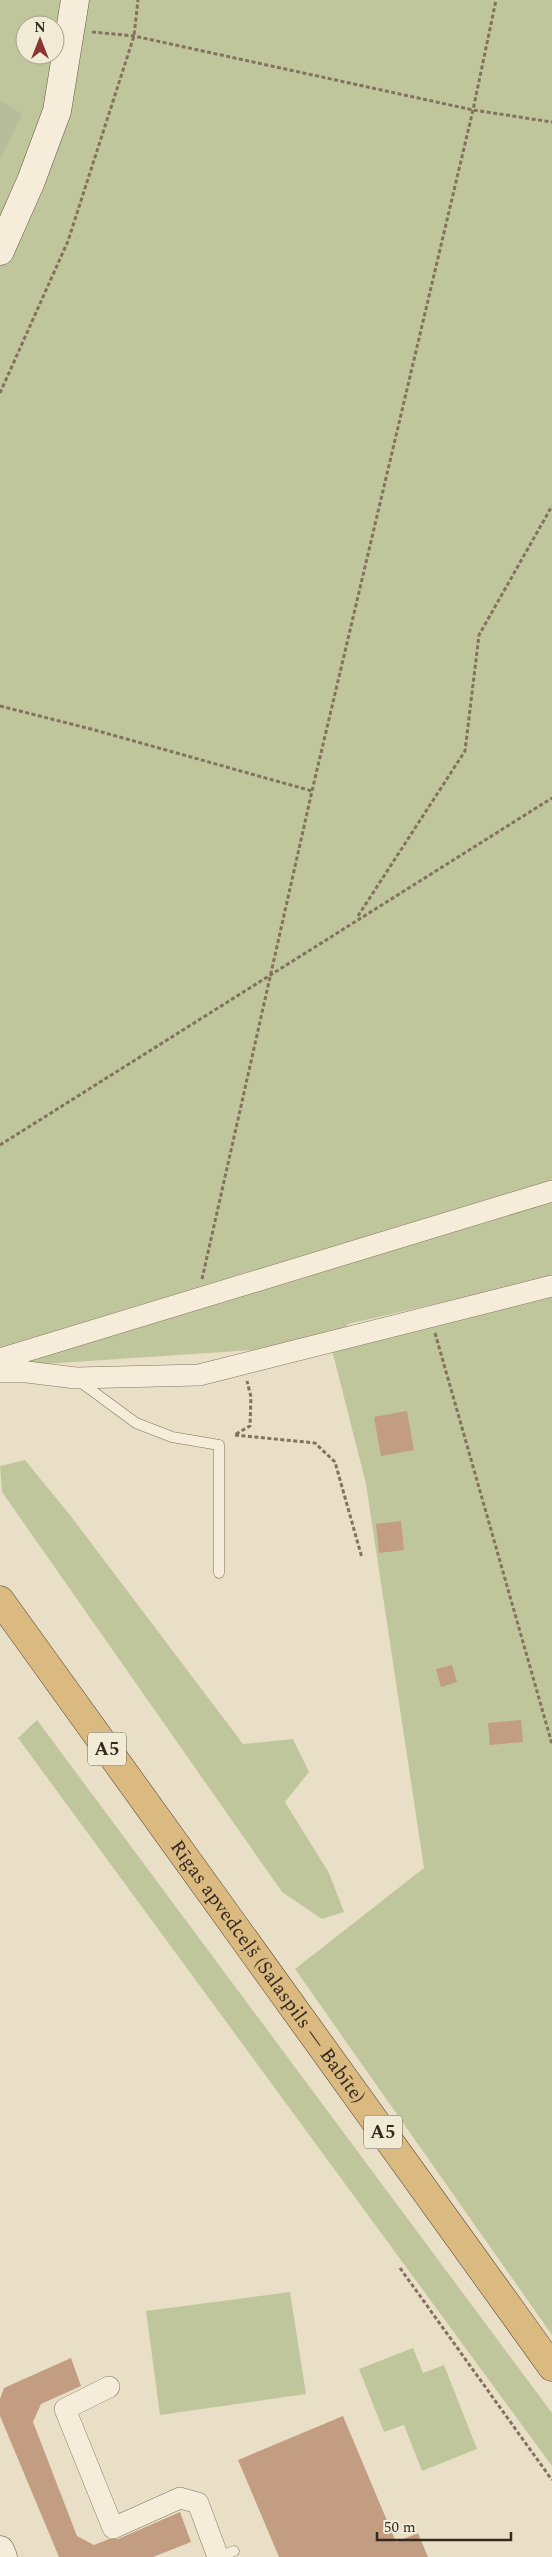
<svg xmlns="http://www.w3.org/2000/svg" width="552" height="2557" viewBox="0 0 552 2557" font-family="Spectral,serif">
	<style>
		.green { fill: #c0c69c; fill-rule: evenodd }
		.cemetery { fill: #b7bc9a }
		.building { fill: #c39d81 }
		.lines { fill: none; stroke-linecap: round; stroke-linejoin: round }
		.service-casing { stroke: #82725e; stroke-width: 11 }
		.minor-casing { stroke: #82725e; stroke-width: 22 }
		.secondary-casing { stroke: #645341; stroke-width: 29 }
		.trunk-casing { stroke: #514132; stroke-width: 29 }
		.path { stroke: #82725e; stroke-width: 3; stroke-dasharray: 4 2.5; stroke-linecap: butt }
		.service { stroke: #f5edd9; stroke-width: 10 }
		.minor { stroke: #f5edd9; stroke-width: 21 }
		.secondary { stroke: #f5edd9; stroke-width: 28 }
		.trunk { stroke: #dbba82; stroke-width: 28 }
		.labels { text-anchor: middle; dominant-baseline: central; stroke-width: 4; stroke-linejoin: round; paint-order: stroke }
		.shield { fill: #f1ead5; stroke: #6d6456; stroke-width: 1 }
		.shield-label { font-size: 19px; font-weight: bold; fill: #342a20 }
		.street-label { font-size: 20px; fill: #342a20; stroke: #f1ead5 }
	</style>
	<rect width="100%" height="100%" fill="#e9dfc7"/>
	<path class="green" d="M0,0H552V1277L348,1324L328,1345L0,1367ZM25,25H55V55H25Z
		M552,1287V2335L295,1969L424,1868L366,1484L332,1350Z
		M25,1460L70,1515L243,1744L293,1739L309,1772L285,1802L329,1873L344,1912L322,1919L282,1892L2,1492L0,1466Z
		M37,1720L552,2413V2466L18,1738Z
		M290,2292L306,2394L160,2415L146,2311Z
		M413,2348L423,2373L444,2365L477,2449L422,2471L404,2425L384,2432L359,2369Z"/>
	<path class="cemetery" d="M0,100L22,114L0,160Z"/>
	<path class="building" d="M407,1411L414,1450L381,1456L374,1417Z
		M401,1521L404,1550L379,1553L376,1524Z
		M452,1665L457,1682L441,1687L436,1669Z
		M521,1720L523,1742L490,1745L488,1723Z
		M71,2358L81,2386L41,2404L33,2422L77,2536L94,2545L109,2539H118L180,2512L191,2542L153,2557H59L0,2416V2399L4,2388Z
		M343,2416L396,2542L418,2533L428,2557H279L238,2460Z"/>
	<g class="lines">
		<defs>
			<path id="service" d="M79,1381L136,1423L172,1437L219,1445V1573
				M219,2557L234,2551"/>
			<path id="minor" d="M0,1359L552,1191
				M0,1372H27L76,1378L199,1375L552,1286
				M109,2387L65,2409L113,2528L180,2498L198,2503L218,2557"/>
			<path id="secondary" d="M0,251L31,181L57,111L75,0
				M0,2550L3,2557"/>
			<g id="trunk">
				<path id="s1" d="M0,1600L552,2367"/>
			</g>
		</defs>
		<use href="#service" class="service-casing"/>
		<use href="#minor" class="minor-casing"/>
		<use href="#secondary" class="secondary-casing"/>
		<use href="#trunk" class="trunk-casing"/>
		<path class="path" d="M92,32L134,36L473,110L552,122
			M0,393L68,241L134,36L138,0
			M0,706L91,729L312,791
			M358,916L465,751L479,635L552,506
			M0,1145L552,798
			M202,1279L312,791L473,110L496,0
			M435,1333L552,1744
			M236,1434L250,1426L251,1397L247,1381
			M235,1435L315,1443L335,1462L362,1558
			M400,2268L552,2480"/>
		<use href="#service" class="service"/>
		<use href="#minor" class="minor"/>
		<use href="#secondary" class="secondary"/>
		<use href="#trunk" class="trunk"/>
	</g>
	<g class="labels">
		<g class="shield">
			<rect x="88" y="1732.5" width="38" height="33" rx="4"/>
			<rect x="364" y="2115.5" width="38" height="33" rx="4"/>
		</g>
		<g class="shield-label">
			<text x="107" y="1749">A5</text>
			<text x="383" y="2132">A5</text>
		</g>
		<g class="street-label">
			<text stroke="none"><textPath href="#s1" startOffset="458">Rīgas apvedceļš (Salaspils — Babīte)</textPath></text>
		</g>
	</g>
	<g transform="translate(40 40)"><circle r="24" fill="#f1ead5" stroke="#a59d8d"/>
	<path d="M0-4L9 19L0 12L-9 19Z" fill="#8b3635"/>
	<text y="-8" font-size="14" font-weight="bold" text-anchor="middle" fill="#342a20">N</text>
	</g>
	<path d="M377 2532v8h134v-8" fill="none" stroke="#342a20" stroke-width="2.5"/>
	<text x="384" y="2532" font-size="15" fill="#342a20" stroke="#f1ead5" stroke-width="4" paint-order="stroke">50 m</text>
</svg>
